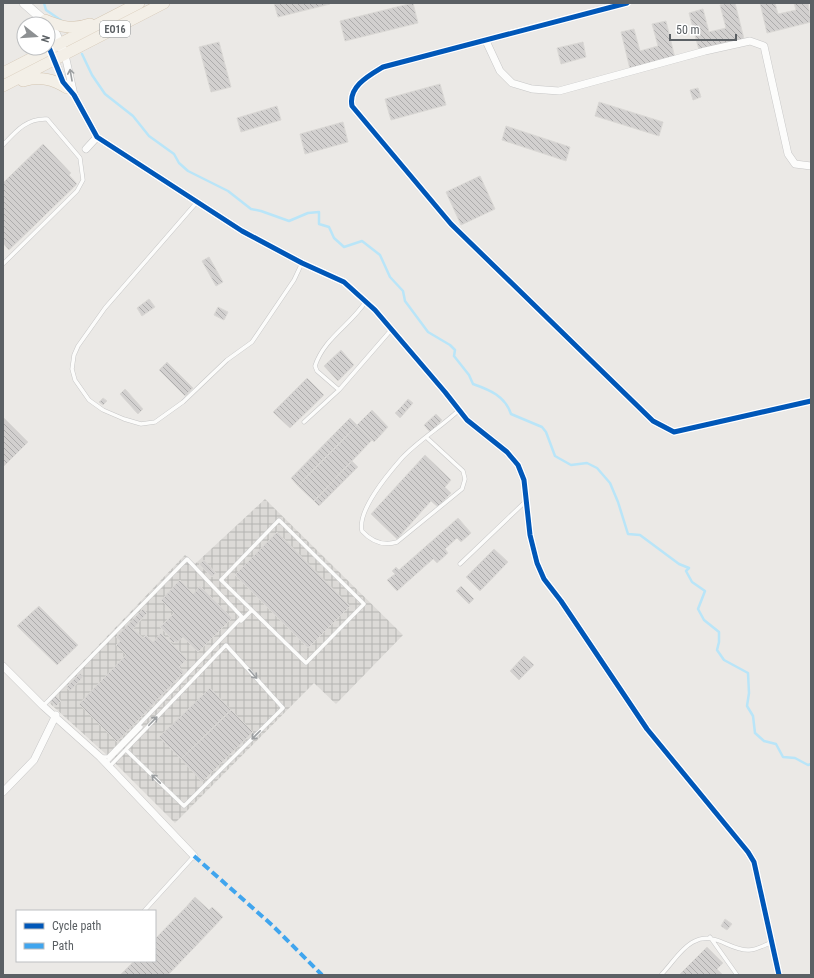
<svg xmlns="http://www.w3.org/2000/svg" width="814" height="978" viewBox="0 0 814 978" font-family="'Roboto Condensed',sans-serif">
	<style>
		.industrial { fill: url(#industrial-grid) }
		.lines { fill: none; stroke-linecap: round; stroke-linejoin: round }
		.stream { stroke: #b9e5f8; stroke-width: 2.5 }
		.building { fill: url(#building-back-hatch); stroke: #dad8d5 }
		.service-casing { stroke: #c7c7c7; stroke-width: 4.5 }
		.minor-casing { stroke: #c7c7c7; stroke-width: 8 }
		.tertiary-casing { stroke: #c7c7c7; stroke-width: 10 }
		.primary-casing { stroke: #d4c6b3; stroke-width: 12 }
		.service { stroke: #fcfcfb; stroke-width: 3.5 }
		.minor { stroke: #fcfcfb; stroke-width: 7 }
		.tertiary { stroke: #fcfcfb; stroke-width: 9 }
		.primary { stroke: #f3efe7; stroke-width: 11 }
		.quiet { stroke: #40a5ee; stroke-width: 4; stroke-dasharray: 8 4; stroke-linecap: butt }
		.cycleway-casing { stroke: #fff; stroke-width: 8 }
		.cycleway { stroke: #0057b8; stroke-width: 5 }
		.oneway { stroke: #9b9ea0 }
		.labels { text-anchor: middle; dominant-baseline: central; stroke-width: 3; stroke-linejoin: round; paint-order: stroke }
		.shield { fill: #fff; stroke: #8c9092; stroke-width: 1 }
		.shield-label { font-size: 10px; font-weight: bold; fill: #5b6064 }
	</style>
	<defs>
		<pattern id="industrial-grid" width="8" height="8" patternUnits="userSpaceOnUse"><rect width="8" height="8" fill="#dcdad7"/><path d="M0 4h8M4 0v8" fill="none" stroke="#b5b4b2"/></pattern>
		<pattern id="building-back-hatch" width="6" height="6" patternUnits="userSpaceOnUse"><rect width="6" height="6" fill="#d2d0cf"/><path d="M-1 5l2 2M0 0l6 6M5-1l2 2" fill="none" stroke="#adacac"/></pattern>
	</defs>
	<rect width="100%" height="100%" fill="#ebe9e6"/>
	<path class="industrial" d="M265,499L403,635L336,704L314,683L175,823L108,756L46,700L185,555L195,564Z"/>
	<g class="lines">
		<path class="stream" d="M44,3L46,10L62,21
			M82,54L92,75L105,94L133,116L149,136L174,154L179,163L188,171L228,191L251,209L261,211L289,221L308,213L319,212V224L329,227L334,238L344,247L362,241L380,255L390,277L403,291L405,301L428,332L450,345L455,350L454,356L469,375L473,384C490,390 505,396 511,414L542,427L546,432L555,456L571,465L587,463L597,468L610,483L618,502L628,534L640,535L679,564L689,568L686,571L692,582L705,591L698,609L704,620L719,632V642L717,650L724,660L748,673L749,693L747,706L753,716L755,733L764,741L776,744L783,757L795,758L808,765L811,764"/>
	</g>
	<path class="building" d="M274,3H330V4L278,17Z
		M413,3L418,23L345,41L340,21Z
		M727,3H735L744,39L699,50L689,13L703,9L709,32L726,28L720,5Z
		M760,3H775L778,14L796,10L794,3H808L811,22L767,33Z
		M666,21L675,58L630,69L621,32L634,29L640,51L658,46L652,24Z
		M219,42L231,87L211,92L199,47Z
		M583,42L586,57L561,64L557,48Z
		M440,84L446,105L391,120L385,99Z
		M698,88L701,97L693,100L690,90Z
		M599,102L663,122L659,136L595,116Z
		M277,106L281,120L241,132L237,118Z
		M343,122L348,142L305,154L300,134Z
		M506,126L570,147L566,161L502,140Z
		M43,144L71,173L69,175L77,184L9,250L3,243V183Z
		M480,176L495,209L461,225L446,192Z
		M209,257L223,282L216,286L202,261Z
		M149,299L155,307L142,316L137,308Z
		M218,307L228,312L224,320L214,315Z
		M341,350L354,365L338,381L324,366Z
		M167,362L193,388L185,396L159,370Z
		M307,378L324,395L290,428L273,412Z
		M125,389L143,409L138,414L120,394Z
		M103,398L107,401L103,405L99,402Z
		M408,399L413,403L407,410L402,406Z
		M402,406L407,410L400,418L395,413Z
		M372,410L388,427L374,442L357,425Z
		M436,414L442,420L430,432L424,425Z
		M3,417L28,442L3,467Z
		M350,418L357,425L298,486L291,478Z
		M357,425L372,440L314,501L298,486Z
		M425,455L451,480L445,487L451,493L438,507L431,501L397,539L371,514Z
		M352,461L358,467L319,506L314,501Z
		M458,518L471,533L461,542L457,538L445,549L448,553L437,563L433,559L397,591L387,580L395,574L392,571L396,567L399,570Z
		M277,532L350,606L308,648L235,575Z
		M494,549L508,562L480,591L466,577Z
		M204,560L216,573L212,577L199,564Z
		M180,580L193,594L200,586L232,618L198,652L183,637L176,643L175,641L173,643L168,638L170,637L160,627L174,613L161,600Z
		M461,586L474,599L469,604L456,591Z
		M39,606L78,645L57,665L17,626Z
		M143,609L147,613L133,629L143,638L146,635L153,642L161,633L187,659L179,667L184,672L117,742L79,704L126,655L116,645L120,641L116,637Z
		M524,656L534,665L519,680L510,671Z
		M80,673L83,677L70,691L66,687Z
		M210,688L231,710L181,759L159,737Z
		M55,695L61,701L56,706L50,701Z
		M231,710L253,732L202,782L181,759Z
		M195,897L209,910L212,907L223,917L210,931L186,907Z
		M186,907L210,931L168,975H120L134,961H155V939Z
		M725,919L732,924L727,930L721,926Z
		M707,947L723,963L717,969L723,975H679Z"/>
	<g class="lines">
		<defs>
			<path id="service" d="M3,145C16,131 27,118 47,119L80,158L83,180L77,191L3,264
				M197,202L105,308L78,346L74,355L72,369L75,380L89,400L103,410L124,419L141,424L155,422L183,402L227,360L252,342L294,280L302,263
				M339,390L317,371L315,366C324,338 351,325 366,301
				M304,422L339,390L391,330
				M426,437L463,471L465,479L462,489L397,542C384,546 372,542 362,531C357,510 388,474 402,458C419,440 441,427 459,410
				M279,520L364,604L306,663L221,580Z
				M460,564L526,501
				M241,621L252,610
				M43,706L187,559L242,617L108,757H101
				M106,763L141,727
				M109,767L113,763L226,645L283,708L184,806L126,750
				M144,911L194,856
				M710,937L737,975
				M661,975C671,965 681,948 693,942C715,930 729,951 749,950C756,950 765,945 772,942"/>
			<path id="minor" d="M627,3L383,67C368,76 348,87 352,106L451,224L653,421L674,432L811,401
				M486,41L500,71L512,83L532,89L559,91L705,51L750,41L764,46L788,154L795,164L811,166
				M65,55L74,95
				M55,61L63,82L74,95L97,137L242,231L302,263L344,282L375,310L445,392L467,420L507,452L518,465L524,480L530,535L537,563L544,579L561,601L647,729L748,852L754,862L779,975
				M86,149L97,137
				M3,666L43,706L100,757L194,856
				M3,792L34,760L56,715"/>
			<path id="tertiary" d="M24,3L48,24
				M48,24L56,35L62,49"/>
			<path id="primary" d="M45,20C61,27 73,30 90,24
				M3,73L139,3
				M23,81C40,76 53,79 67,88
				M3,86L164,3"/>
		</defs>
		<use href="#service" class="service-casing"/>
		<use href="#minor" class="minor-casing"/>
		<use href="#tertiary" class="tertiary-casing"/>
		<use href="#primary" class="primary-casing"/>
		<use href="#service" class="service"/>
		<use href="#minor" class="minor"/>
		<use href="#tertiary" class="tertiary"/>
		<use href="#primary" class="primary"/>
		<path class="quiet" d="M194,856L272,925L322,975"/>
		<defs>
			<path id="cycleway" d="M627,3L383,67C368,76 348,87 352,106L451,224L653,421L674,432L811,401
				M48,45L63,82L74,95L97,137L242,231L302,263L344,282L375,310L445,392L467,420L507,452L518,465L524,480L530,535L537,563L544,579L561,601L647,729L748,852L754,862L779,975"/>
		</defs>
		<use href="#cycleway" class="cycleway-casing"/>
		<use href="#cycleway" class="cycleway"/>
	</g>
	<defs><path id="oneway-shaft" d="M-6 0H5M1.5-3L5.5 0L1.5 3" fill="none" stroke-width="1.6" stroke-linecap="round" stroke-linejoin="round"/></defs>
	<g class="oneway">
		<use href="#oneway-shaft" transform="translate(71 75) rotate(-100)"/>
		<use href="#oneway-shaft" transform="translate(253 674) rotate(48)"/>
		<use href="#oneway-shaft" transform="translate(153 721) rotate(-46)"/>
		<use href="#oneway-shaft" transform="translate(256 735) rotate(135)"/>
		<use href="#oneway-shaft" transform="translate(156 779) rotate(-136)"/>
	</g>
	<g class="labels">
		<rect class="shield" x="100" y="21" width="30" height="16" rx="3"/>
		<g class="shield-label">
			<text x="115" y="29">ΕΟ16</text>
		</g>
	</g>
	<rect width="814" height="978" fill="none" stroke="#5b6064" stroke-width="8"/>
	<rect x="16" y="910" width="140" height="52" fill="#ffffff" stroke="#bdbfc1"/>
	<rect x="24" y="923" width="20" height="6" fill="#0057b8" stroke="#bdbfc1"/>
	<text x="52" y="930" font-size="12" fill="#5b6064">Cycle path</text>
	<rect x="24" y="943" width="20" height="6" fill="#40a5ee" stroke="#bdbfc1"/>
	<text x="52" y="950" font-size="12" fill="#5b6064">Path</text>
	<g transform="translate(36 36) rotate(107)"><circle r="19" fill="#ffffff" stroke="#bdbfc1"/>
	<path d="M0-3L7 15L0 10L-7 15Z" fill="#8d9092"/>
	<text y="-6" font-size="11" font-weight="bold" text-anchor="middle" fill="#5b6064">N</text>
	</g>
	<path d="M670 34v6h66v-6" fill="none" stroke="#5b6064" stroke-width="2"/>
	<text x="676" y="34" font-size="12" fill="#5b6064" stroke="#ffffff" stroke-width="3" paint-order="stroke">50 m</text>
</svg>
